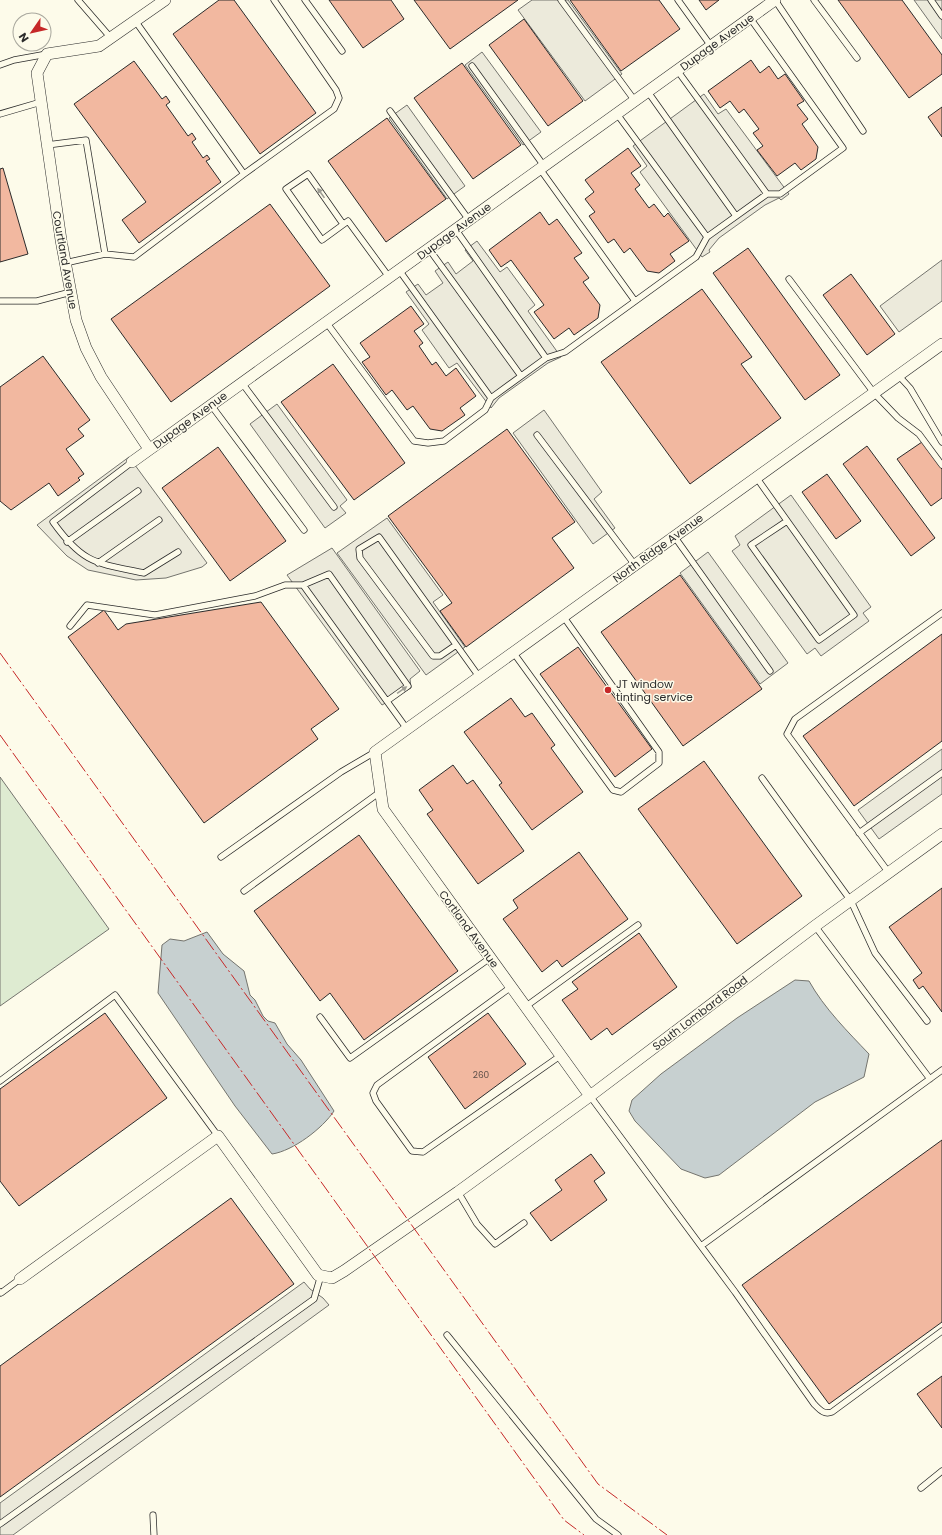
<svg xmlns="http://www.w3.org/2000/svg" width="942" height="1535" viewBox="0 0 942 1535" font-family="Poppins,sans-serif">
	<style>
		.green { fill: #deebd1; stroke: #74746e }
		.parking { fill: #eceadb; stroke: #74746e }
		.water { fill: #c7d0d0; stroke: #74746e }
		.building { fill: #f2b8a0; stroke: #2b2b2b }
		.lines { fill: none; stroke-linecap: round; stroke-linejoin: round }
		.lane-casing { stroke: #2b2b2b; stroke-width: 7 }
		.street-casing { stroke: #2b2b2b; stroke-width: 12 }
		.lane { stroke: #fdfbea; stroke-width: 5.5 }
		.street { stroke: #fdfbea; stroke-width: 11 }
		.power { stroke: #c62828; stroke-width: 1; stroke-dasharray: 14 3 2 3; stroke-linecap: butt }
		.oneway { fill: #9e9d94 }
		.poi-dot { fill: #c62828; stroke: #fdfbea; stroke-width: 1.5 }
		.labels { text-anchor: middle; dominant-baseline: central; stroke-width: 3; stroke-linejoin: round; paint-order: stroke }
		.number-label { font-size: 9px; fill: #5d4e48 }
		.street-label { font-size: 11px; fill: #2b2b2b; stroke: #fdfbea }
		.poi-label { font-size: 11px; fill: #2b2b2b; stroke: #fdfbea; text-anchor: start }
	</style>
	<rect width="100%" height="100%" fill="#fdfbea"/>
	<path class="green" d="M0,777L109,929L0,1006Z"/>
	<path class="parking" d="M532,0H568L622,74L585,101L518,10Z
		M914,0H942V39Z
		M482,52L541,132L523,145L465,65Z
		M704,94L718,114L726,109L789,194L781,200L779,198L765,205L719,238L709,250L710,252L702,257L640,172L647,166L633,146Z
		M407,105L465,186L447,199L389,118Z
		M477,241L500,272L507,267L535,305L528,311L561,357L548,363L499,398L491,408L457,363L449,368L422,330L429,324L406,292L418,284L426,295L443,283L435,271L448,262L456,274L473,261L465,250Z
		M942,260V301L899,332L880,306Z
		M277,404L347,500L340,506L346,513L325,528L250,424Z
		M544,410L602,492L594,499L615,528L593,544L513,433Z
		M129,457L207,563L202,567L166,578L136,580L88,570L67,556L37,525Z
		M791,495L871,607L863,613L869,621L821,656L815,648L807,654L732,551L740,545L735,536Z
		M387,518L443,595L433,602L465,647L426,675L337,553Z
		M332,548L420,671L410,679L411,688L382,705L287,575Z
		M708,552L788,663L760,684L680,573Z
		M942,749V794L879,839L858,810Z
		M304,1282L310,1289L323,1298L329,1305L13,1535H0V1503Z"/>
	<path class="water" d="M207,932L223,954L244,971L250,995L255,1000L263,1016L268,1021L275,1023L287,1044L301,1060L334,1111C323,1128 293,1151 272,1154L235,1106L158,993L162,945L170,939L184,941Z
		M795,980L809,981C824,1008 848,1032 869,1054L864,1077L815,1102L719,1175L705,1178L681,1169L635,1121L629,1111L632,1100L661,1074L737,1018Z"/>
	<path class="building" d="M219,0H234L316,113L260,154L173,34Z
		M329,0H391L404,19L363,48Z
		M414,0H518L450,49Z
		M570,0H659L680,29L621,71Z
		M699,0H719L706,10Z
		M838,0H902L942,55V74L909,98Z
		M524,19L583,101L548,126L489,45Z
		M751,60L760,73L769,66L778,79L785,74L804,101L797,105L808,119L802,124L818,147L816,159L801,170L795,163L777,176L757,150L763,146L753,133L759,129L744,109L739,113L730,101L720,108L708,91Z
		M134,61L162,99L166,96L170,102L166,105L188,136L192,133L196,139L192,142L203,158L207,155L210,159L206,161L221,182L139,243L122,220L146,202L74,104Z
		M462,63L521,145L473,179L414,98Z
		M942,107V137L928,117Z
		M387,118L446,199L386,242L328,161Z
		M628,148L641,166L631,173L640,185L635,189L649,208L654,204L664,217L668,213L689,241L670,254L675,261L659,273L647,271L630,248L624,253L614,239L608,243L589,216L595,212L585,199L594,192L585,180Z
		M3,168L28,254L0,262V169Z
		M270,204L330,286L171,402L111,319Z
		M540,212L549,225L557,219L582,253L574,258L589,278L583,282L600,305L598,318L574,335L569,328L554,339L534,312L544,305L511,260L501,267L489,250Z
		M748,248L840,375L805,400L713,273Z
		M851,274L895,334L867,355L823,295Z
		M702,289L752,357L741,364L781,418L690,484L601,362Z
		M411,306L424,324L414,331L423,343L419,346L432,365L436,362L446,376L456,368L476,396L460,408L465,415L442,431L430,429L413,406L407,410L392,390L386,395L362,362L370,357L360,343Z
		M43,356L90,420L78,429L84,436L66,449L84,474L78,478L80,480L58,496L49,483L11,510L0,501V387Z
		M333,364L405,463L354,500L281,402Z
		M507,429L575,522L552,538L574,568L466,647L440,611L452,603L388,516Z
		M922,442L942,469V498L931,506L897,459Z
		M867,446L935,538L911,556L843,464Z
		M218,447L286,541L230,581L162,488Z
		M827,474L861,521L836,539L802,492Z
		M680,575L762,689L683,746L601,632Z
		M261,602L339,709L311,729L318,739L204,823L68,637L104,610L118,630L126,624Z
		M942,634V741L854,806L803,736Z
		M578,647L652,749L615,777L540,674Z
		M511,698L525,717L532,713L555,745L551,748L583,792L532,830L499,785L502,783L464,732Z
		M704,761L802,896L737,944L638,809Z
		M453,765L467,784L473,780L524,851L478,884L427,814L433,810L419,790Z
		M359,835L458,971L364,1040L330,993L320,1001L254,911Z
		M579,852L628,919L562,967L557,960L542,972L503,919L518,908L513,900Z
		M942,888V1012L923,986L919,989L913,980L922,973L889,927Z
		M639,933L677,987L612,1035L607,1028L591,1040L562,1000L578,989L572,982Z
		M105,1013L167,1098L19,1206L0,1181V1089Z
		M488,1013L526,1064L465,1109L428,1057Z
		M942,1140V1322L829,1404L742,1285Z
		M591,1154L605,1173L594,1181L607,1200L551,1241L530,1213L562,1190L555,1180Z
		M231,1198L294,1284L0,1497V1366Z
		M942,1376V1428L917,1394Z"/>
	<g class="lines">
		<defs>
			<path id="lane" d="M78,0L111,38
				M305,0L342,51
				M561,0L635,101
				M678,0L711,46
				M775,0L863,131
				M814,0L857,58
				M931,0L942,16
				M136,22L244,174
				M0,65L14,60L47,54
				M472,66L544,166
				M677,70L767,194
				M648,92L736,216
				M390,111L469,220
				M0,114L41,102
				M617,114L707,237
				M47,145L86,140L105,254
				M540,169L635,301
				M343,224L308,174L286,189L322,240L348,221L389,277
				M456,230L546,358
				M429,249L521,376
				M65,263L105,254L134,257L244,174L334,109L339,98L336,90L274,0
				M399,270L491,398
				M789,279L874,393L898,418L919,434L942,465
				M0,301H37L71,292
				M326,322L414,441L428,443L444,441L485,410L491,398L546,358L565,352L696,257L707,237L767,194H780L843,148L750,18
				M898,375L910,388L942,442
				M242,383L334,507
				M211,405L304,530
				M537,435L635,565
				M132,462L53,522C83,564 96,563 144,573L178,552
				M756,477L854,615L819,640L751,545L787,521
				M674,536L770,671
				M67,542L138,491
				M98,563L159,520
				M303,585L407,729
				M70,626L87,605L155,615L255,596L285,585H303L329,574L408,686L387,701
				M456,645L440,656H433L360,558L359,549L379,537L480,678
				M513,652L613,790L621,792L659,763V752L563,616
				M762,778L851,901L875,953L927,1021
				M859,833L942,773
				M221,857L341,772L375,752
				M889,873L787,734L795,719L942,613
				M244,891L380,792
				M815,926L930,1079
				M511,987L377,1085L373,1093L376,1101L412,1151L423,1152L560,1056
				M525,1007L638,925
				M320,1017L350,1058L490,958
				M0,1081L115,995L218,1136
				M590,1096L735,1292L814,1404C820,1410 824,1415 832,1412L942,1331
				M458,1192L477,1224L495,1244L524,1223
				M701,1246L942,1070
				M0,1292L1,1293L20,1279
				M447,1335L596,1519L618,1535
				M921,1488L942,1471
				M153,1515L154,1535
				M0,1524L314,1299L321,1275"/>
			<path id="street" d="M149,449L101,377L86,348L76,320L61,240L37,73L47,54L99,46L165,0
				M132,462L775,0
				M590,1096L383,809L375,752L942,344
				M20,1279L218,1136L318,1275L332,1278L344,1271L458,1192L590,1096L815,926L942,834"/>
		</defs>
		<use href="#lane" class="lane-casing"/>
		<use href="#street" class="street-casing"/>
		<use href="#lane" class="lane"/>
		<use href="#street" class="street"/>
		<path class="power" d="M0,653L598,1484L667,1535
			M0,735L564,1520L584,1535"/>
	</g>
	<defs><path id="oneway-solid" d="M-6-.8H1V-3.2L6.5 0L1 3.2V.8H-6Z"/></defs>
	<g class="oneway">
		<use href="#oneway-solid" transform="translate(321 193) rotate(-125)"/>
		<use href="#oneway-solid" transform="translate(402 690) rotate(-35)"/>
	</g>
	<circle class="poi-dot" cx="608" cy="690" r="4"/>
	<g class="labels">
		<g class="number-label">
			<text x="481" y="1075">260</text>
		</g>
		<g class="street-label">
			<text transform="translate(717 42) rotate(-36)">Dupage Avenue</text>
			<text transform="translate(454 231) rotate(-36)">Dupage Avenue</text>
			<text transform="translate(65 260) rotate(80)">Courtland Avenue</text>
			<text transform="translate(190 420) rotate(-36)">Dupage Avenue</text>
			<text transform="translate(658 548) rotate(-36)">North Ridge Avenue</text>
			<text transform="translate(469 929) rotate(54)">Cortland Avenue</text>
			<text transform="translate(700 1013) rotate(-37)">South Lombard Road</text>
		</g>
		<g class="poi-label">
			<text x="616" y="684">JT window<tspan x="616" dy="13">tinting service</tspan></text>
		</g>
	</g>
	<g transform="translate(32 32) rotate(236)"><circle r="19" fill="#fdfbea" stroke="#a9a89e"/>
	<path d="M0-3L7 15L0 10L-7 15Z" fill="#c62828"/>
	<text y="-6" font-size="11" font-weight="bold" text-anchor="middle" fill="#2b2b2b">N</text>
	</g>
</svg>
